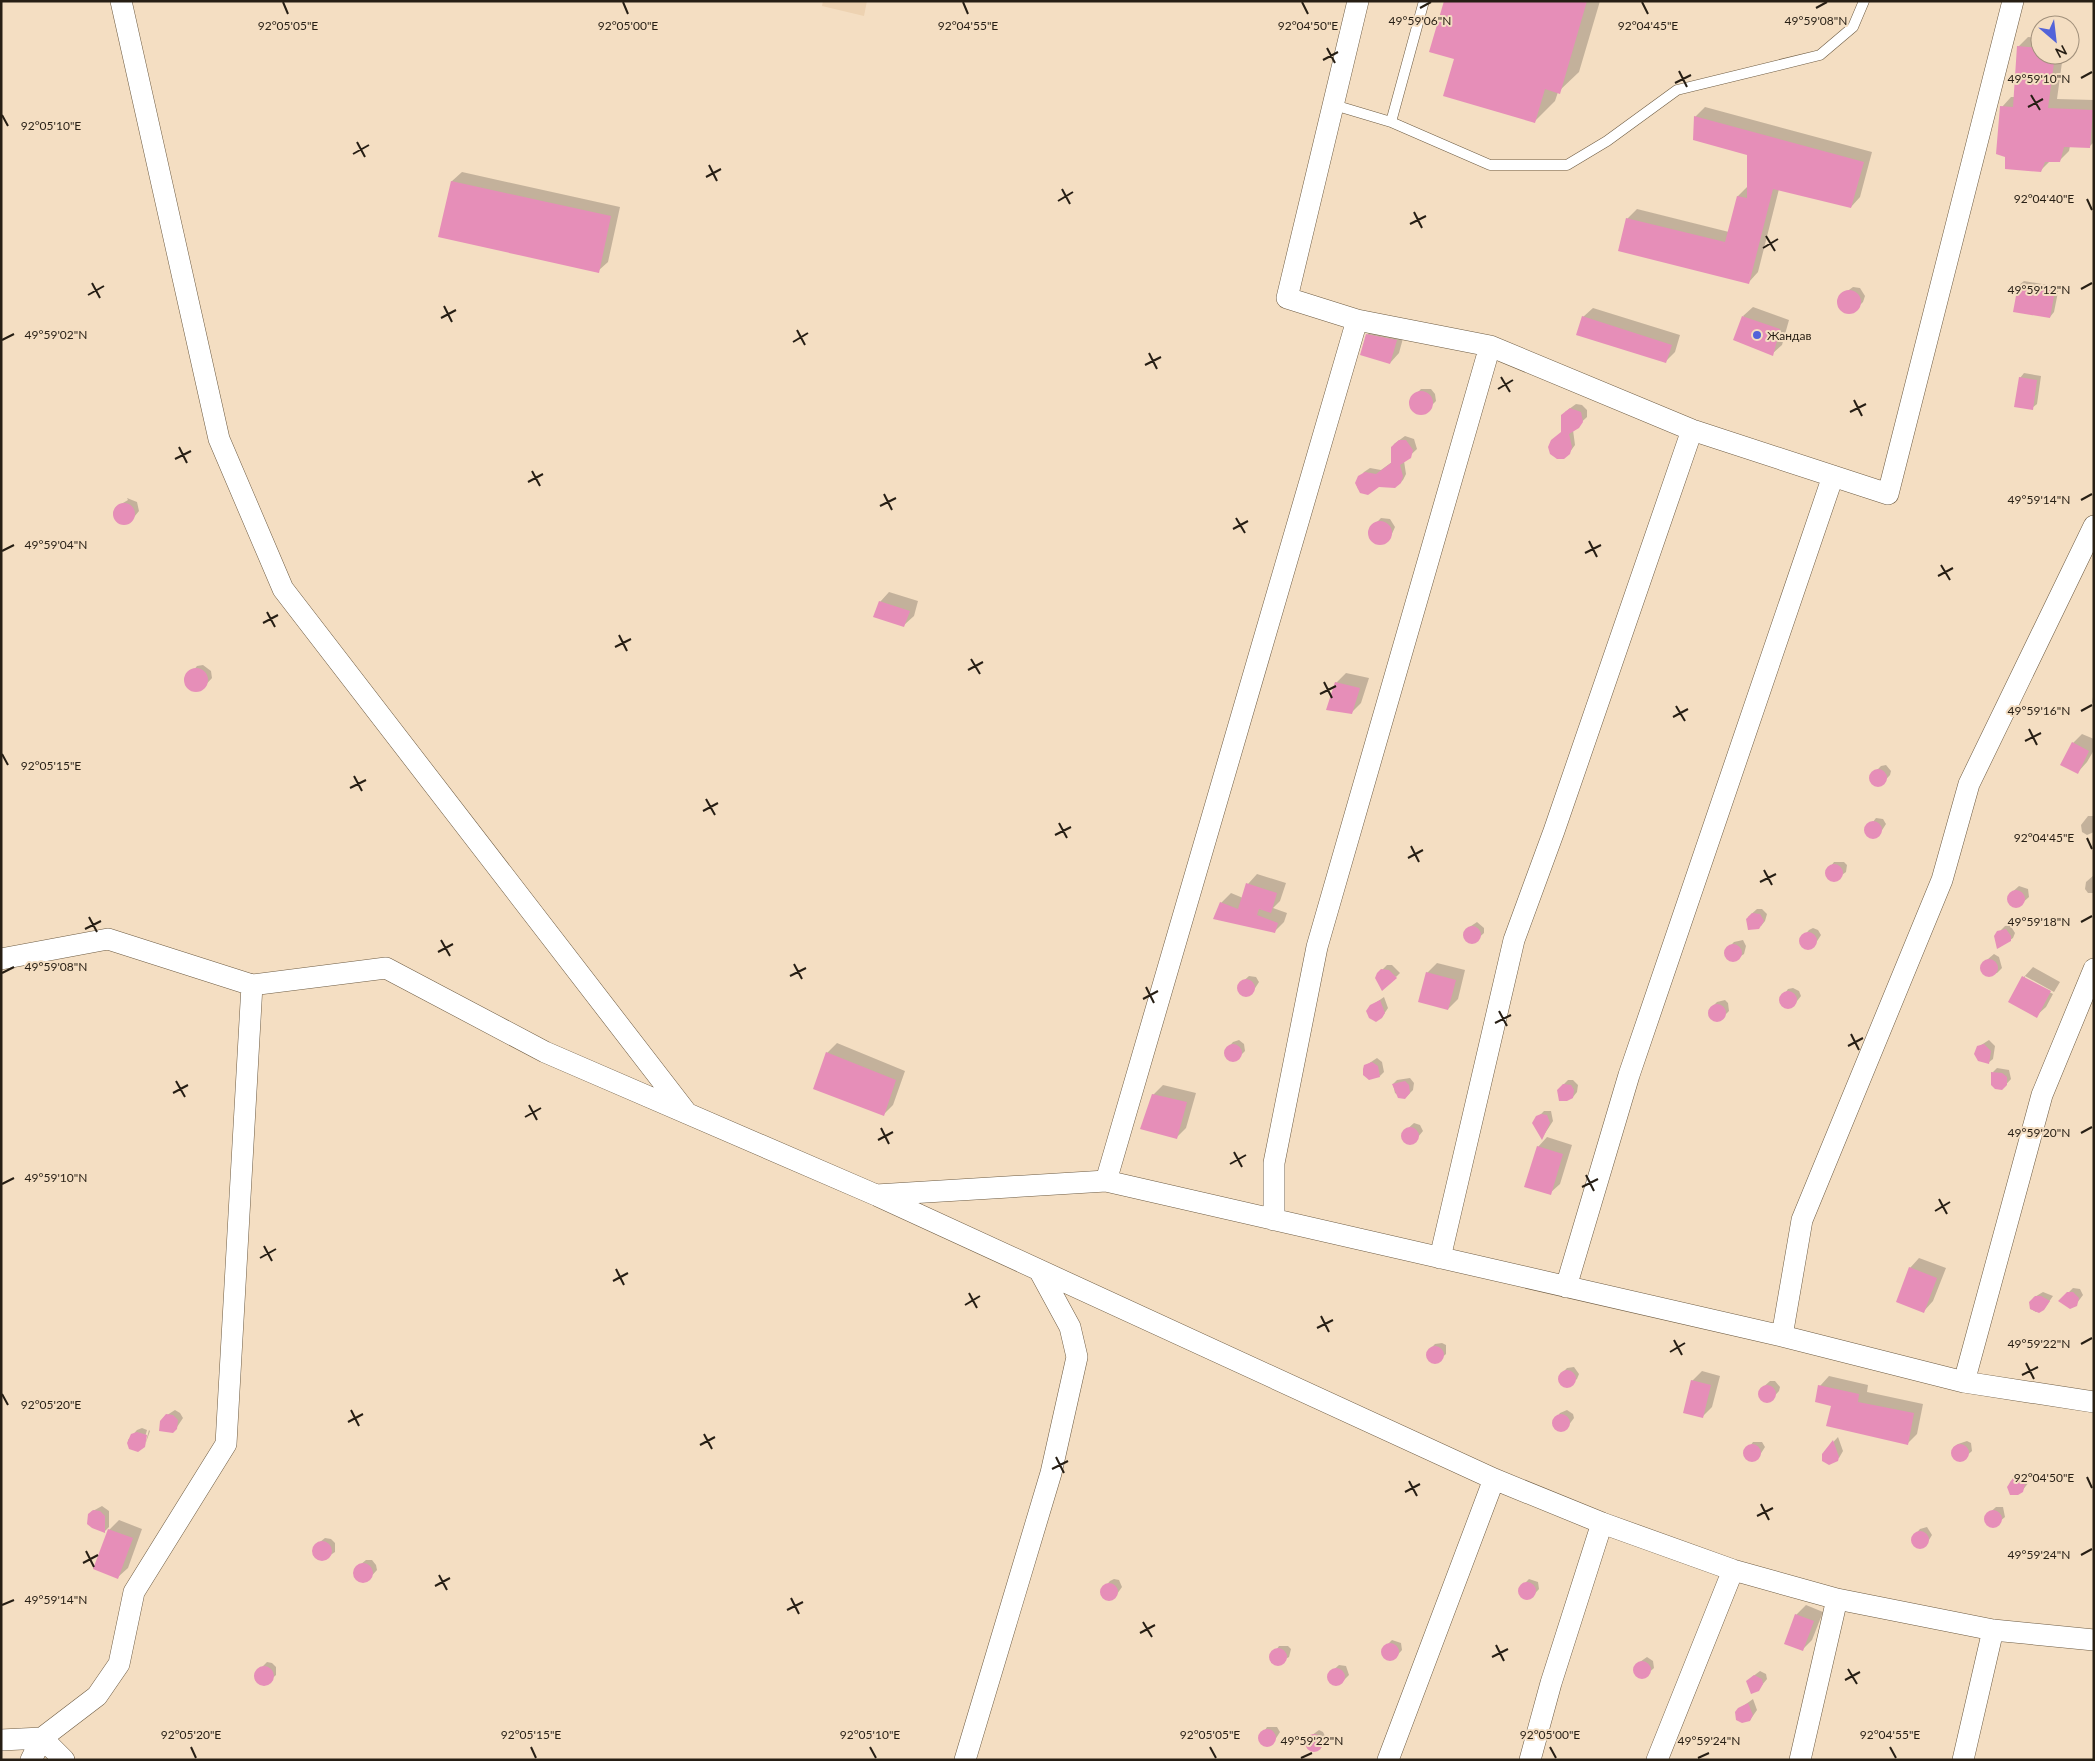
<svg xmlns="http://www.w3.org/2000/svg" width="2095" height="1761" viewBox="0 0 2095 1761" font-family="Lato,sans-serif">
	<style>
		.built { fill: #edd2b1 }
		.shadow { fill: #0003 }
		.building { fill: #e68eb8 }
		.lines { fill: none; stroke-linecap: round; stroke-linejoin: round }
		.service-casing { stroke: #6d5b42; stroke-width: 11 }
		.minor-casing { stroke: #6d5b42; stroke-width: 22 }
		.service { stroke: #fff; stroke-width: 10 }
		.minor { stroke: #fff; stroke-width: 21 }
		.ticks { fill: none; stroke: #261e14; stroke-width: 2 }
		.poi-dot { fill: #5263d9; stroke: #f4dec2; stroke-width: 2 }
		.labels { text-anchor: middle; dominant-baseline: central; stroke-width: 4; stroke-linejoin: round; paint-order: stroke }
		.poi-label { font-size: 12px; fill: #261e14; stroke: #f4dec2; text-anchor: start }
		.ticks-label { font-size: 12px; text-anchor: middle; fill: #261e14; stroke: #f4dec2; stroke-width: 4; stroke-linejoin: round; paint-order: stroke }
	</style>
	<rect width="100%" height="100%" fill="#f4dec2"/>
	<path class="built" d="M823,1H867L864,16L822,6Z"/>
	<path class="shadow" d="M1445,1H1600L1579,72L1558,92L1555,101L1535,121L1455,58Z
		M2028,37L2040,38V55H2063L2057,99L2094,100V142L2090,146H2070L2069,151L2059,161H2050L2040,171L2002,107L2011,97H2015L2018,47Z
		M1705,107L1872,152L1860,197L1851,207L1779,189L1758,272L1749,282L1627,219L1637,209L1729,232L1738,196L1748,186V155L1695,117Z
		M462,172L620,207L608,262L598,271L440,236L452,181Z
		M2024,281L2059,287L2054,312L2050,317L2019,285Z
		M1853,287L1860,288L1865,296L1863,302L1853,312L1843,310L1839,301L1842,295Z
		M1753,307L1789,320L1782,345L1772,354L1743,316Z
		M1593,308L1680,335L1675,352L1665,362L1583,317Z
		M1377,325L1405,331L1399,353L1390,363L1367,335Z
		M2024,373L2041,376L2037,404L2032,408L2020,378Z
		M1421,389H1431L1435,394L1436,401L1424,413H1418L1411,406V399Z
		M1576,404L1582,405L1587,410V417L1573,430L1575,445L1567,456L1565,412Z
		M1405,436L1414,439L1417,449L1404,461L1406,474L1403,480L1398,485L1379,486L1368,494L1358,489L1356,483L1364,472L1370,468L1381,470L1392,462L1391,451L1394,444Z
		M127,498L137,502L139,511L130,522L124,524L115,519L113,513L116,507L128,500Z
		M1381,518L1390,519L1395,527L1391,536L1380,543L1373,541L1370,536V529Z
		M889,592L918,601L914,616L904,625L880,602Z
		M203,665L211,671L212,678L203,688L193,690L188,686L186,680L197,666Z
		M1346,673L1369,678L1361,703L1351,713L1336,683Z
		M2094,692V704L2092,702Z
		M2082,734L2094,739V750L2087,762L2078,772L2073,743Z
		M1886,765L1891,771L1890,775L1882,784L1877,785L1871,782V776L1881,766Z
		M2088,816H2094V832L2087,835L2082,832L2081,825Z
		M1876,818L1883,819L1886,824L1879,835L1872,838L1866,831Z
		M1834,862H1844L1847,865L1846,872L1835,880L1829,878L1827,871Z
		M1257,874L1286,883L1280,901L1273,908L1287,913L1284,922L1275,931L1221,903L1231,893L1243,898L1248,884Z
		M2094,875V893H2088L2085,889L2086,882Z
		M2019,886L2028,889L2029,897L2020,905L2013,907L2010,902V894Z
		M1757,909H1762L1767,914L1765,921L1761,926L1748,917Z
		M1477,922L1484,928V933L1474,942L1466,940L1464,935L1468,928Z
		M2010,925L2015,933L2013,938L1998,948L2001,930L2005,926Z
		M1813,928L1818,930L1821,935L1814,946L1807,948L1803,946L1801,939L1809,930Z
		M1743,940L1746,946L1744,954L1733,961L1728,958L1725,953L1729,947L1734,942Z
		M1994,954L1999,957L2002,968L1997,973L1987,976L1981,969L1982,964Z
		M1437,963L1465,970L1458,999L1448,1009L1427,973Z
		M1387,965H1392L1400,973L1396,977L1382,970Z
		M2033,967L2060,982L2054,992L2025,976V979L2053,994L2046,1007L2036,1016L2024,977Z
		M1249,976L1256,977L1259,982L1252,993L1245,996L1238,989L1240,984Z
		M1793,988L1799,991L1801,996L1794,1005L1788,1008L1782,1005L1780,1000L1788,989Z
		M1384,997L1388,1008L1382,1017L1371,1006Z
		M1725,1000L1728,1003L1729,1011L1721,1019L1716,1020L1710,1016L1713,1006L1717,1002Z
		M1239,1040L1244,1044L1245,1051L1235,1061L1229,1060L1225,1051L1233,1042Z
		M1989,1040L1995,1046L1993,1059L1988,1063L1978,1047Z
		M837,1043L905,1071L893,1105L884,1114L827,1053Z
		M1377,1058L1382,1062L1384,1072L1380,1076L1365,1066Z
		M1997,1068L2009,1070L2011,1079L2002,1089L1993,1072Z
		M1410,1078L1414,1083L1413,1090L1405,1098L1401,1097L1395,1093L1393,1084L1397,1080Z
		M1568,1080H1573L1578,1085L1577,1092L1573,1097L1560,1088Z
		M1163,1085L1196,1093L1186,1128L1177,1137L1153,1095Z
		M1544,1111H1551L1553,1121L1542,1138L1534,1121Z
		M1414,1123L1420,1125L1423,1131L1413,1143L1404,1141L1402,1136L1404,1132Z
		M1547,1137L1572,1145L1560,1184L1550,1193L1538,1147Z
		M1919,1258L1946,1268L1933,1301L1924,1311L1910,1268Z
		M2073,1288L2080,1289L2083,1295L2074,1307L2060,1301Z
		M2043,1292L2053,1296L2044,1309L2036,1312L2031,1309L2033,1298Z
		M1442,1343L1446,1345V1354L1438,1361L1433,1362L1428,1359L1427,1353L1430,1349L1435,1344Z
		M1574,1367L1579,1374L1577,1379L1567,1387L1561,1384L1559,1377L1562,1373L1567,1368Z
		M1702,1371L1720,1376L1712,1407L1703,1416L1692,1381Z
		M1829,1376L1868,1385L1867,1392L1923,1404L1917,1434L1908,1443L1832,1405L1820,1386Z
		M1770,1381H1775L1780,1387L1779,1391L1771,1400H1763L1760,1396L1761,1389Z
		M175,1410L180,1413L183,1418L175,1430L164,1417Z
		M1567,1410L1573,1414L1574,1418L1565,1430L1560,1431L1555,1429L1554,1421L1560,1413Z
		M142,1428L147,1430L142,1448H130L128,1440L137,1430Z
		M149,1430L150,1431L145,1445Z
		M1838,1437L1843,1451L1839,1458L1824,1452Z
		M1967,1441L1971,1443L1972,1451L1963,1459H1956L1953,1456V1448L1958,1444Z
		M1753,1442H1762L1765,1447L1758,1458L1751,1460L1745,1453Z
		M2019,1474L2026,1475L2029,1482L2022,1491L2009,1487L2010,1482Z
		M102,1506L109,1511V1527L105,1531L91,1512Z
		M1996,1507H2003L2005,1517L1993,1527L1985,1519L1987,1515Z
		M119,1520L142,1529L128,1568L118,1577L109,1530Z
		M1927,1527L1932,1535L1926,1545L1920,1547L1913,1542L1912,1538L1920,1529Z
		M325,1538L331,1539L335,1543V1552L323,1560L318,1559L314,1555L315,1546Z
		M366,1560H372L376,1565L377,1570L367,1581H359L355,1577V1569Z
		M1114,1579L1119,1580L1122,1587L1115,1597L1109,1600L1104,1597L1101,1591L1110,1581Z
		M1529,1579L1538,1582L1539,1589L1531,1598H1523L1520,1594L1521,1587Z
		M1806,1605L1823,1612L1812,1640L1802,1650L1796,1615Z
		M1392,1640L1401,1643L1402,1650L1394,1659H1386L1383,1655L1384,1648Z
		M1279,1646H1288L1291,1649L1289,1657L1277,1664L1271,1657Z
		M1647,1657L1653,1661L1654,1668L1645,1676L1640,1677L1634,1671L1637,1664Z
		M267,1662L272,1663L276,1667V1675L267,1683H260L256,1679L255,1674Z
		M1339,1665L1346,1666L1349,1675L1340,1684L1334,1685L1330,1680V1673Z
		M1760,1671L1766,1674L1767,1679L1758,1690L1752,1677Z
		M1753,1699L1757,1710L1750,1720L1739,1709Z
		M1267,1727H1277L1280,1732L1273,1743L1266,1745L1259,1739Z
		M1319,1730L1323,1732L1326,1738L1320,1748L1312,1750L1306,1744L1308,1738Z"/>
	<path class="building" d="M1444,1H1587L1560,94L1545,89L1535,123L1443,96L1454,59L1429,52Z
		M2017,46L2040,48V55H2055L2048,108L2093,110L2090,148L2064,147L2060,162H2045L2041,172L2005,169V157L1996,154L2000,106L2013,107Z
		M1694,116L1864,162L1851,208L1773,189L1749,284L1618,251L1626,218L1725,242L1737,196L1747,198V155L1693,140Z
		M451,181L611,216L599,273L438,237Z
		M2018,285L2055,291L2050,318L2013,312Z
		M1837 302a12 12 0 1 1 24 0a12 12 0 1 1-24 0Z
		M1582,316L1672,345L1666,363L1576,335Z
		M1742,316L1780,329L1773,356L1733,340Z
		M1366,334L1397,340L1390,364L1360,355Z
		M2019,377L2037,380L2033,410L2014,407Z
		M1409 403a12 12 0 1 1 24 0a12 12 0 1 1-24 0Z
		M1570,408L1581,412L1583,422L1579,428L1569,434L1572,447L1570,454L1564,459H1557L1550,454L1548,447L1551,440L1561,432V415Z
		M1399,440H1406L1413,450L1411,458L1400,465L1403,476L1401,483L1395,488L1379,487L1368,495L1360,493L1355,483L1358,476L1365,472L1376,474L1391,463V447Z
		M113 514a11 11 0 1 1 22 0a11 11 0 1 1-22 0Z
		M1368 533a12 12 0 1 1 24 0a12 12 0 1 1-24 0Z
		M879,601L910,611L904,627L873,617Z
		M184 680a12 12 0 1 1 24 0a12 12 0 1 1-24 0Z
		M1335,682L1360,688L1352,714L1326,710Z
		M2072,742L2089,751L2078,774L2060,765Z
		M1869 778a9 9 0 1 1 18 0a9 9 0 1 1-18 0Z
		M1864 830a9 9 0 1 1 18 0a9 9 0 1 1-18 0Z
		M1825 873a9 9 0 1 1 18 0a9 9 0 1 1-18 0Z
		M1246,883L1277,893L1271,913L1259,909L1257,915L1278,923L1275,933L1213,919L1220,902L1238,909Z
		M2007 899a9 9 0 1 1 18 0a9 9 0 1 1-18 0Z
		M1752,913L1760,914L1764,921L1759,929L1748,930L1746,919Z
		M1463 935a9 9 0 1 1 18 0a9 9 0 1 1-18 0Z
		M2006,929L2011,936V941L1997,949L1994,936L1997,931Z
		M1799 941a9 9 0 1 1 18 0a9 9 0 1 1-18 0Z
		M1724 953a9 9 0 1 1 18 0a9 9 0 1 1-18 0Z
		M1980 968a9 9 0 1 1 18 0a9 9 0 1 1-18 0Z
		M1381,969L1389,970L1397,978L1382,991L1375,978L1377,973Z
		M1426,972L1456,980L1448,1010L1418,1002Z
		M2022,976L2051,991L2037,1018L2008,1002Z
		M1237 988a9 9 0 1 1 18 0a9 9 0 1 1-18 0Z
		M1779 1000a9 9 0 1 1 18 0a9 9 0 1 1-18 0Z
		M1380,1000L1385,1013L1382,1018L1376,1022L1369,1018L1366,1011L1370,1005Z
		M1708 1013a9 9 0 1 1 18 0a9 9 0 1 1-18 0Z
		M1984,1044L1991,1051L1989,1064L1978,1061L1974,1054L1977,1046Z
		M1224 1053a9 9 0 1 1 18 0a9 9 0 1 1-18 0Z
		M826,1052L896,1080L884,1116L813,1089Z
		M1372,1062L1378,1066L1380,1077L1369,1080L1363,1075V1069L1364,1065Z
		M1991,1072L2002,1073L2007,1077V1085L2002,1090L1995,1089L1991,1085Z
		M1405,1081L1409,1085L1410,1093L1405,1099L1398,1098L1392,1084Z
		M1563,1084L1571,1085L1574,1090L1573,1098L1567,1101H1559L1557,1090Z
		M1152,1094L1187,1102L1177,1139L1140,1129Z
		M1541,1114L1547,1115L1550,1123L1542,1140L1532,1123L1536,1116Z
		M1401 1136a9 9 0 1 1 18 0a9 9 0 1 1-18 0Z
		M1537,1146L1563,1154L1551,1195L1524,1187Z
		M1909,1267L1937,1278L1924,1313L1896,1302Z
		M2067,1292H2073L2079,1298L2077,1306L2070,1309L2058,1301Z
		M2035,1296H2041L2050,1301L2044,1310L2039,1313L2030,1309L2029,1302Z
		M1426 1355a9 9 0 1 1 18 0a9 9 0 1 1-18 0Z
		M1558 1379a9 9 0 1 1 18 0a9 9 0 1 1-18 0Z
		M1691,1380L1711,1385L1703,1418L1683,1413Z
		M1818,1385L1859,1394L1858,1402L1914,1413L1908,1445L1826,1426L1831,1406L1815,1402Z
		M1758 1394a9 9 0 1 1 18 0a9 9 0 1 1-18 0Z
		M166,1414L173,1415L178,1420L177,1429L173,1433L159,1431L160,1421Z
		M1552 1423a9 9 0 1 1 18 0a9 9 0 1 1-18 0Z
		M137,1432L147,1435L145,1447L138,1452L129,1449L127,1443L131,1434Z
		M1833,1440L1839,1457L1838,1461L1829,1465L1822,1461V1454Z
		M1743 1453a9 9 0 1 1 18 0a9 9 0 1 1-18 0Z
		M1951 1453a9 9 0 1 1 18 0a9 9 0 1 1-18 0Z
		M2013,1478L2022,1479L2025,1484L2023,1492L2018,1495H2010L2007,1487Z
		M93,1510L100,1511L105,1516V1533L92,1528L87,1524L88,1514Z
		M1984 1519a9 9 0 1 1 18 0a9 9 0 1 1-18 0Z
		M108,1529L133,1538L118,1579L93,1569Z
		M1911 1540a9 9 0 1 1 18 0a9 9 0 1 1-18 0Z
		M312 1551a10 10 0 1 1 20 0a10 10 0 1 1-20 0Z
		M353 1573a10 10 0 1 1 20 0a10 10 0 1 1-20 0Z
		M1518 1591a9 9 0 1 1 18 0a9 9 0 1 1-18 0Z
		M1100 1592a9 9 0 1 1 18 0a9 9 0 1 1-18 0Z
		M1795,1614L1814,1621L1803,1651L1784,1644Z
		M1381 1652a9 9 0 1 1 18 0a9 9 0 1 1-18 0Z
		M1269 1657a9 9 0 1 1 18 0a9 9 0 1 1-18 0Z
		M1633 1670a9 9 0 1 1 18 0a9 9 0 1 1-18 0Z
		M254 1676a10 10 0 1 1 20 0a10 10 0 1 1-20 0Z
		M1327 1677a9 9 0 1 1 18 0a9 9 0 1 1-18 0Z
		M1754,1675L1762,1679L1763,1684L1759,1691L1751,1694L1746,1681Z
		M1748,1703L1753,1715L1750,1721L1742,1723L1736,1720L1735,1712L1738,1708Z
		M1258 1738a9 9 0 1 1 18 0a9 9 0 1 1-18 0Z
		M1305 1743a9 9 0 1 1 18 0a9 9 0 1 1-18 0Z"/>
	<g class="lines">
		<defs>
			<path id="service" d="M1334,105L1391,122L1490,165H1567L1607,141L1677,90L1820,55L1853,27L1864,1
				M1391,122L1424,1"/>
			<path id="minor" d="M121,1L219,439L283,589L686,1112
				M1358,1L1287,298L1357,320L1490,346L1692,430L1888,494L2013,1
				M1,959L108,939L252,985L386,968L545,1052L876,1195L1106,1181L1782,1336L1964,1382L2094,1402
				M1106,1181L1357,320
				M878,1196L1494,1479L1602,1523L1733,1570L1837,1599L1993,1630L2094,1640
				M1274,1220V1163L1317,947L1490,346
				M1440,1258L1514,940L1554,831L1692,430
				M1566,1287L1629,1075L1833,476
				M1782,1336L1802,1220L1942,880L1969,784L2094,526
				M1964,1382L2042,1095L2094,969
				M1,1740L42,1738L64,1760
				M31,1760L42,1738L97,1696L119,1664L134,1592L226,1444L252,985
				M965,1760L1051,1473L1077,1357L1070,1327L1039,1270
				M1388,1760L1494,1479
				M1530,1760L1551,1683L1602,1523
				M1657,1760L1733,1570
				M1800,1760L1837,1599
				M1963,1760L1993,1630"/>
		</defs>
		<use href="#service" class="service-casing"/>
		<use href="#minor" class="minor-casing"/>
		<use href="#service" class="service"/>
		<use href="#minor" class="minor"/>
	</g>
	<path class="ticks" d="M283,2L288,14M623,2L628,14M963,2L968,14M1302,2L1308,14M1642,2L1648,14M1420,8L1431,2M1816,8L1827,2M1327,48L1335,63M1323,60L1338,52M1679,71L1687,87M2081,78L2092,72M1675,83L1691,75M2031,95L2040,110M2028,107L2043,99M2,115L8,126M357,142L365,157M353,154L369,145M709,165L717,181M706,177L721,169M1062,189L1070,204M2087,199L2092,210M1058,201L1073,192M1414,212L1422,228M1410,224L1426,216M1766,236L1775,251M1763,248L1778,239M92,283L100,298M2081,289L2092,283M88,295L104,286M444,306L452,322M441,318L456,310M797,330L805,345M2,340L14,334M793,342L808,333M1149,353L1157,369M1145,365L1161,357M1501,377L1510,392M1498,389L1513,380M1854,400L1862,416M1850,412L1866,404M179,447L187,463M175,459L191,451M532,471L540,486M528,482L543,474M884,494L892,510M2081,500L2092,494M880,506L896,498M1236,518L1245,533M1233,529L1248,521M1589,541L1597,557M2,551L14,545M1585,553L1601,545M1941,565L1950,580M1938,576L1953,568M267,612L275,627M263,623L278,615M619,635L627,651M615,647L631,639M971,659L980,674M968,670L983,662M1324,682L1332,698M1320,694L1336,686M1676,706L1685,721M2081,711L2092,705M1673,717L1688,709M2029,729L2037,745M2025,741L2041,733M2,754L8,765M354,776L362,791M350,788L366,780M706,799L715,815M703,811L718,803M1059,823L1067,838M1055,835L1071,827M2087,838L2092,849M1411,846L1419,862M1408,858L1423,850M1764,870L1772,885M1760,882L1776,874M89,917L97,932M2081,922L2092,916M85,929L101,921M441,940L450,956M438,952L453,944M794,964L802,979M2,973L14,967M790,976L806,968M1146,987L1154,1003M1143,999L1158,991M1499,1011L1507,1026M1495,1023L1511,1015M1851,1034L1859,1050M1848,1046L1863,1038M176,1081L185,1097M173,1093L188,1085M529,1105L537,1120M525,1117L541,1108M881,1128L889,1144M2081,1133L2092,1127M878,1140L893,1132M1234,1152L1242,1167M1230,1164L1246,1155M1586,1175L1594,1191M2,1184L14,1178M1582,1187L1598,1179M1939,1199L1947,1214M1935,1211L1950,1202M264,1246L272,1261M260,1258L276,1249M616,1269L624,1285M613,1281L628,1273M969,1293L977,1308M965,1305L980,1296M1321,1316L1329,1332M1317,1328L1333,1320M1674,1340L1682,1355M2081,1344L2092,1338M1670,1352L1685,1343M2026,1363L2034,1379M2022,1375L2038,1367M2,1394L8,1405M351,1410L359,1426M348,1422L363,1414M704,1434L712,1449M700,1445L715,1437M1056,1457L1064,1473M1052,1469L1068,1461M2087,1477L2092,1488M1409,1481L1417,1496M1405,1492L1420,1484M1761,1504L1769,1520M1757,1516L1773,1508M86,1551L94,1567M2081,1555L2092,1549M83,1563L98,1555M439,1575L447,1590M435,1586L450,1578M791,1598L799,1614M2,1605L14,1600M787,1610L803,1602M1143,1622L1152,1637M1140,1633L1155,1625M1496,1645L1504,1661M1492,1657L1508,1649M1848,1669L1857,1684M1845,1680L1860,1672M191,1747L196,1758M531,1747L536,1758M870,1747L876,1758M1210,1747L1216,1758M1550,1747L1556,1758M1890,1747L1896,1758M1301,1758L1312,1753M1698,1758L1709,1753"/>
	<circle class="poi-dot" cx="1757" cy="335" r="5"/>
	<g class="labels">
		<g class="poi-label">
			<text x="1767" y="335">Жандав</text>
		</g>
	</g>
	<g class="ticks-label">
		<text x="1420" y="25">49°59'06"N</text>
		<text x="1816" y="25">49°59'08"N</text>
		<text x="288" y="30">92°05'05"E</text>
		<text x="628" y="30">92°05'00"E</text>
		<text x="968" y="30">92°04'55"E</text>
		<text x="1308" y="30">92°04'50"E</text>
		<text x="1648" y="30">92°04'45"E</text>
		<text x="2039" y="83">49°59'10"N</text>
		<text x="51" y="130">92°05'10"E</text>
		<text x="2044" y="203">92°04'40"E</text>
		<text x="2039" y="294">49°59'12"N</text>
		<text x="56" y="339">49°59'02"N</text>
		<text x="2039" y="504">49°59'14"N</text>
		<text x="56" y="549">49°59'04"N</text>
		<text x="2039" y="715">49°59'16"N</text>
		<text x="51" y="770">92°05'15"E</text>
		<text x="2044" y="842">92°04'45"E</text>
		<text x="2039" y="926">49°59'18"N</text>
		<text x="56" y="971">49°59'08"N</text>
		<text x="2039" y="1137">49°59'20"N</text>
		<text x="56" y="1182">49°59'10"N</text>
		<text x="2039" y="1348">49°59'22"N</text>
		<text x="51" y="1409">92°05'20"E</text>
		<text x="2044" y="1482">92°04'50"E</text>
		<text x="2039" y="1559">49°59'24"N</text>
		<text x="56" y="1604">49°59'14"N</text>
		<text x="191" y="1739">92°05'20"E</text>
		<text x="531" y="1739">92°05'15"E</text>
		<text x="870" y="1739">92°05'10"E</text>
		<text x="1210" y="1739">92°05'05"E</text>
		<text x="1550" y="1739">92°05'00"E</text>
		<text x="1890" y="1739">92°04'55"E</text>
		<text x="1312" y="1745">49°59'22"N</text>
		<text x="1709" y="1745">49°59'24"N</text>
	</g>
	<rect width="2095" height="1761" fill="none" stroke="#261e14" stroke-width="5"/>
	<g transform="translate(2055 40) rotate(152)"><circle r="24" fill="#f4dec2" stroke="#a2917c"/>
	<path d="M0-4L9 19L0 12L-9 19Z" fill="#5263d9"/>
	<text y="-8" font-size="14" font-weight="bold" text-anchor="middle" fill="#261e14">N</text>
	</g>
</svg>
